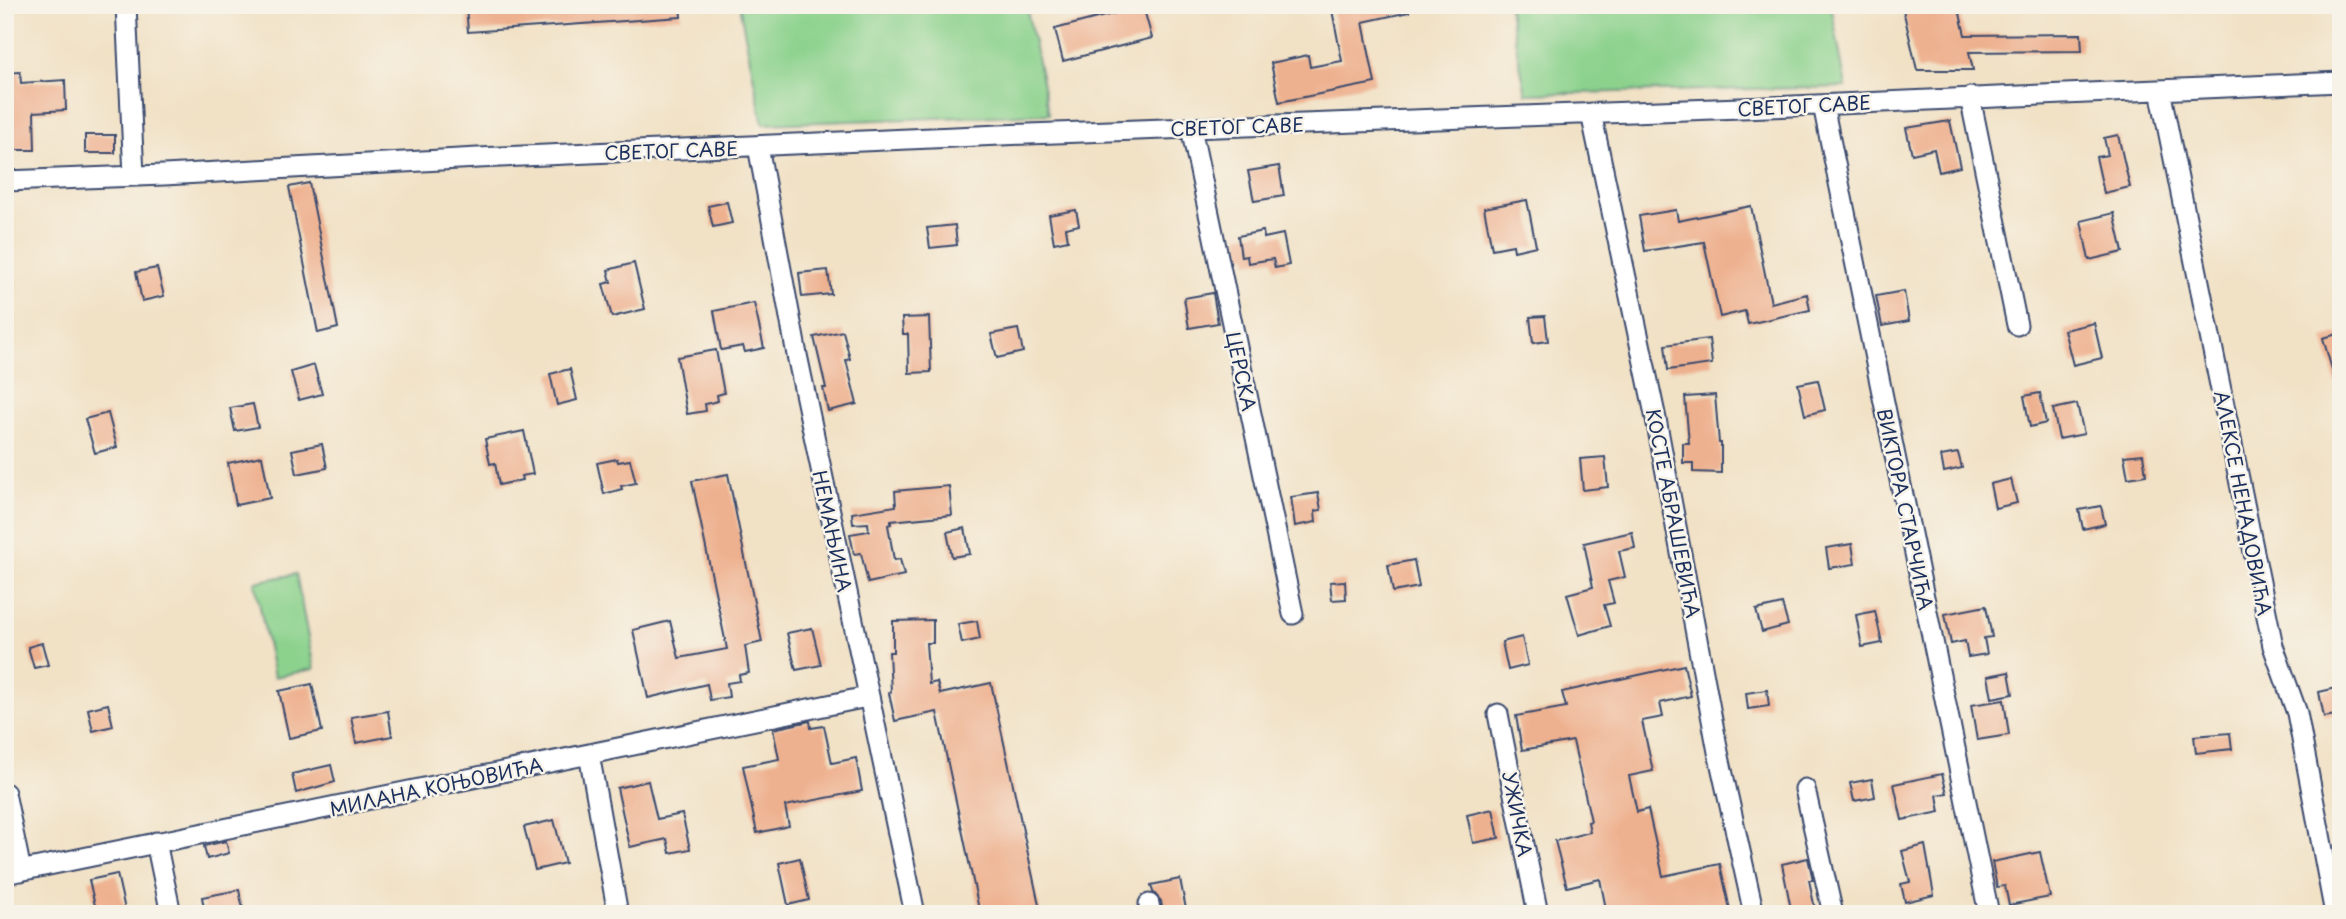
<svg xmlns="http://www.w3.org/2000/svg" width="2346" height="919" viewBox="0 0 2346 919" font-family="'Playpen Sans',sans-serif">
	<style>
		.green { fill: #8cd28d; stroke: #548076; stroke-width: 2 }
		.building { fill: #eeb18f }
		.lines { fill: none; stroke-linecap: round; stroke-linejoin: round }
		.minor-casing { stroke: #3b4a6d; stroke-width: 23 }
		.minor { stroke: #fff; stroke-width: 19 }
		.labels { text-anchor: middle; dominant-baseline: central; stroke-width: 5; stroke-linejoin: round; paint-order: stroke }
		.street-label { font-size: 19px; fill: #1b2f5e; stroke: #f7f3e8 }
	</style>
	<rect width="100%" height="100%" fill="#f7f3e8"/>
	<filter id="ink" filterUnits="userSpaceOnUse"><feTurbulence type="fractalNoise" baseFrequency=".0143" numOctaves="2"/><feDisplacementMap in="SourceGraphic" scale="14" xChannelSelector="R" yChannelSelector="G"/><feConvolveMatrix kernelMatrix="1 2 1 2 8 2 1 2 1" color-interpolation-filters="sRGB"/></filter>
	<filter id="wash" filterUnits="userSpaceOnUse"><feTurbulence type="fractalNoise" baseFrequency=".00686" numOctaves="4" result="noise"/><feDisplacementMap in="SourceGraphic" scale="28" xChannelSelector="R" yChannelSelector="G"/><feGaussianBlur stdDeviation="1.57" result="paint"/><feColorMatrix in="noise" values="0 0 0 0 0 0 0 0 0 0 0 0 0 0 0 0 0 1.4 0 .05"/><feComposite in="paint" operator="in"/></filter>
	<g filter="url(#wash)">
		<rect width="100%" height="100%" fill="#f1e1c5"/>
		<path class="green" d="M739,5H1026L1049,114L763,124Z
			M1508,5H1831L1846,87L1526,94Z
			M296,574L314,669L274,677L255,582Z"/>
		<g id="blocks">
			<path class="building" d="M466,5H680L681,17L468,32Z
				M1331,5H1409V12L1363,22L1375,83L1279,102L1271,63L1308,55L1310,67L1342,61Z
				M1902,5H1958L1965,35L2081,34L2082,51L1969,52L1973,70H1917Z
				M1143,6L1152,38L1063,61L1055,29Z
				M20,72L21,83L65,80L66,110L34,112L35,150H10L9,95L5,96V73Z
				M1950,121L1960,167L1939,172L1934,149L1912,154L1906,128Z
				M85,135H115V153H85Z
				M2118,135L2130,187L2104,193L2096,157L2108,155L2104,138Z
				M1279,166L1284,196L1254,201L1248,171Z
				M309,183L338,328L318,333L289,187Z
				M1527,200L1536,246L1514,251L1513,245L1492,249L1484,208Z
				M727,202L732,223L713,227L708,206Z
				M1751,206L1771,303L1807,294L1810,310L1748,324L1745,311L1720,317L1704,242L1645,251L1639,216L1676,210L1678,221Z
				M1076,210L1079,225L1066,228L1068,240L1054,243L1049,215Z
				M2114,213L2123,252L2089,260L2081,221Z
				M955,225L957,245L930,248L927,228Z
				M1263,231L1264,238L1283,234L1289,265L1275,268L1273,259L1248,263L1247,256L1241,257L1238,236Z
				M634,263L645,309L612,317L603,284L611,282L608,270Z
				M157,268L164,296L142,301L136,272Z
				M828,270L831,294L802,297L799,273Z
				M1904,291L1909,321L1882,326L1876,296Z
				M1213,293L1218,323L1189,328L1184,298Z
				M754,303L764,348L745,352L743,346L721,350L714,311Z
				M1545,316L1548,341L1533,343L1530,317Z
				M929,317L931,372L909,373L908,334H903L902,318Z
				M2094,323L2102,358L2073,365L2064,330Z
				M1018,329L1023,352L997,358L991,334Z
				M843,331L850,359L846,360L857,404L828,411L823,388H826L814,337Z
				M2341,333V384H2336L2323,338Z
				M1709,339L1712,364L1668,370L1665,345Z
				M716,350L724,393L717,395L718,401L705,404L706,411L687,414L677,357Z
				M314,365L322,394L299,400L291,372Z
				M570,369L577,400L557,405L550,374Z
				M1818,380L1825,410L1805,415L1798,384Z
				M2040,393L2046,423L2030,427L2024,396Z
				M1715,395L1719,443H1721V473L1693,472V463H1683V443H1689L1685,397Z
				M253,404L258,427L235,431L230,408Z
				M2077,404L2084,434L2059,439L2053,409Z
				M108,413L117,447L95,453L85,419Z
				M524,431L533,474L521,476L522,480L499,485L495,463L490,464L485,439Z
				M322,444L327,468L297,474L292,450Z
				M1958,453L1962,468L1944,472L1941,456Z
				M2143,454L2146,475L2128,478L2124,456Z
				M262,456L270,498L236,505L228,463Z
				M1605,457L1608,487L1583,490L1580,459Z
				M617,459L618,462L630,460L636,483L621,486L622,489L604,494L597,463Z
				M728,474L762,642L745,646L749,673L739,675L740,681L727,683L729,697L710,700L707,684L648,698L633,630L670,621L679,658L727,649L692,481Z
				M2011,479L2017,503L1995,508L1990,484Z
				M949,486L952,515L891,521V524L888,525L894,560L900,559L904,575L868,583L861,553L854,554L850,534L869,531L868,523L853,524L852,513L896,506L895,491Z
				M1318,493L1321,510L1315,511L1316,522L1295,526L1291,497Z
				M2101,506L2105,524L2083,529L2079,510Z
				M965,528L970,554L952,557L947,532Z
				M1632,532L1635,548L1619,551L1625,577L1608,581L1614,603L1604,605L1610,626L1579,635L1567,594L1593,587L1584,543Z
				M1852,544L1855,564L1829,568L1826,548Z
				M1414,560L1419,587L1393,592L1388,565Z
				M1345,581L1346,599L1332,600L1330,582Z
				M1782,604L1788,625L1762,632L1756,610Z
				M1986,606L1992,637L1984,638L1987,654L1968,657L1965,641L1951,644L1945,614Z
				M1875,611L1882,643L1862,647L1856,615Z
				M933,620V643H926L929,684L937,682L940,694L991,683L1041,914H980L937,712L895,721L889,693L891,692L889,652H893V621Z
				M977,621L980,639L962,643L958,624Z
				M812,628L821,665L796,670L787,633Z
				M1522,637L1528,665L1508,670L1502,642Z
				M42,643L48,665L34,668L28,647Z
				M1684,665L1691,696L1660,703L1663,717L1642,721L1653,771L1629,776L1637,812L1648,809L1663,876L1720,864L1731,914H1607L1600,879L1567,887L1555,841L1590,832L1588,822L1591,821L1573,741L1522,750L1516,716L1566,707L1562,692Z
				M2009,672L2013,694L1992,698L1988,676Z
				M312,684L322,731L289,738L279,691Z
				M2341,687V714L2324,717L2319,692Z
				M1767,690L1769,706L1748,709L1746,693Z
				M2004,700L2009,735L1977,740L1971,705Z
				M108,704L113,726L93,731L88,709Z
				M388,711L392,736L356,743L351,717Z
				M810,721L811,728L824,726L832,763L856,758L862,791L785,806L789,826L757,833L743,766L779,759L773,729Z
				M2230,733L2232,749L2196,753L2194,736Z
				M331,765L335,782L296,793L292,774Z
				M1942,774L1947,793L1937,795L1940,812L1902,820L1894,784Z
				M1872,779L1875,797L1854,801L1850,783Z
				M648,781L657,819L682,814L690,849L670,853L667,839L630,847L617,788Z
				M1493,809L1499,838L1473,843L1467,815Z
				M554,820L565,863L535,870L524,827Z
				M226,841L229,853L207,859L204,846Z
				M1925,845L1934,895L1905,902L1901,884L1910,882L1902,851Z
				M2040,852L2050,897L2009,905L2005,886L1997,887L1992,862Z
				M800,858L809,900L788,905L779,863Z
				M1808,858L1813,880H1809L1816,914H1792L1782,864Z
				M117,874L126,914H97L89,880Z
				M1180,879L1187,914H1163L1161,901L1153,892L1151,885Z
				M239,890L244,914H205L202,897Z"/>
		</g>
	</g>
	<g filter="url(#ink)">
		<use href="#blocks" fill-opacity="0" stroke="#3b4a6d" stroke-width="2"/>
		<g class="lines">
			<defs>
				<path id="minor" d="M126,5L134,176
					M2160,90L2273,646L2297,713L2335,914
					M1970,97L2017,325
					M1823,105L1989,914
					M1591,113L1656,419L1718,752L1754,914
					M1191,128L1293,614
					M758,146L797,355L915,914
					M5,181L164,175L478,158L1000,135L1768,107L2341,82
					M1498,714L1538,914
					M589,754L618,914
					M1805,789L1833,914
					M5,793L21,871
					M156,842L171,914
					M5,874L867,697
					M1149,904L1151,914"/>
			</defs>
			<use href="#minor" class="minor-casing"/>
			<use href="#minor" class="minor"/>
		</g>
	</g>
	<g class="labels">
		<g class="street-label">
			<text transform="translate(1804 105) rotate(-3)">СВЕТОГ САВЕ</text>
			<text transform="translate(1237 126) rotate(-2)">СВЕТОГ САВЕ</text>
			<text transform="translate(671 150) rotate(-2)">СВЕТОГ САВЕ</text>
			<text transform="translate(1242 371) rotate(78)">ЦЕРСКА</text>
			<text transform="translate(2244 503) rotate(79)">АЛЕКСЕ НЕНАДОВИЋА</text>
			<text transform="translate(1906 509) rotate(78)">ВИКТОРА СТАРЧИЋА</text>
			<text transform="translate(1674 513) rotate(79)">КОСТЕ АБРАШЕВИЋА</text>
			<text transform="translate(833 531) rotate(78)">НЕМАЊИНА</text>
			<text transform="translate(436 786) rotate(-12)">МИЛАНА КОЊОВИЋА</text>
			<text transform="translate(1518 814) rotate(79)">УЖИЧКА</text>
		</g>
	</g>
	<rect width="2346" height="919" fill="none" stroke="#f7f3e8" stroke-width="28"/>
</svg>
